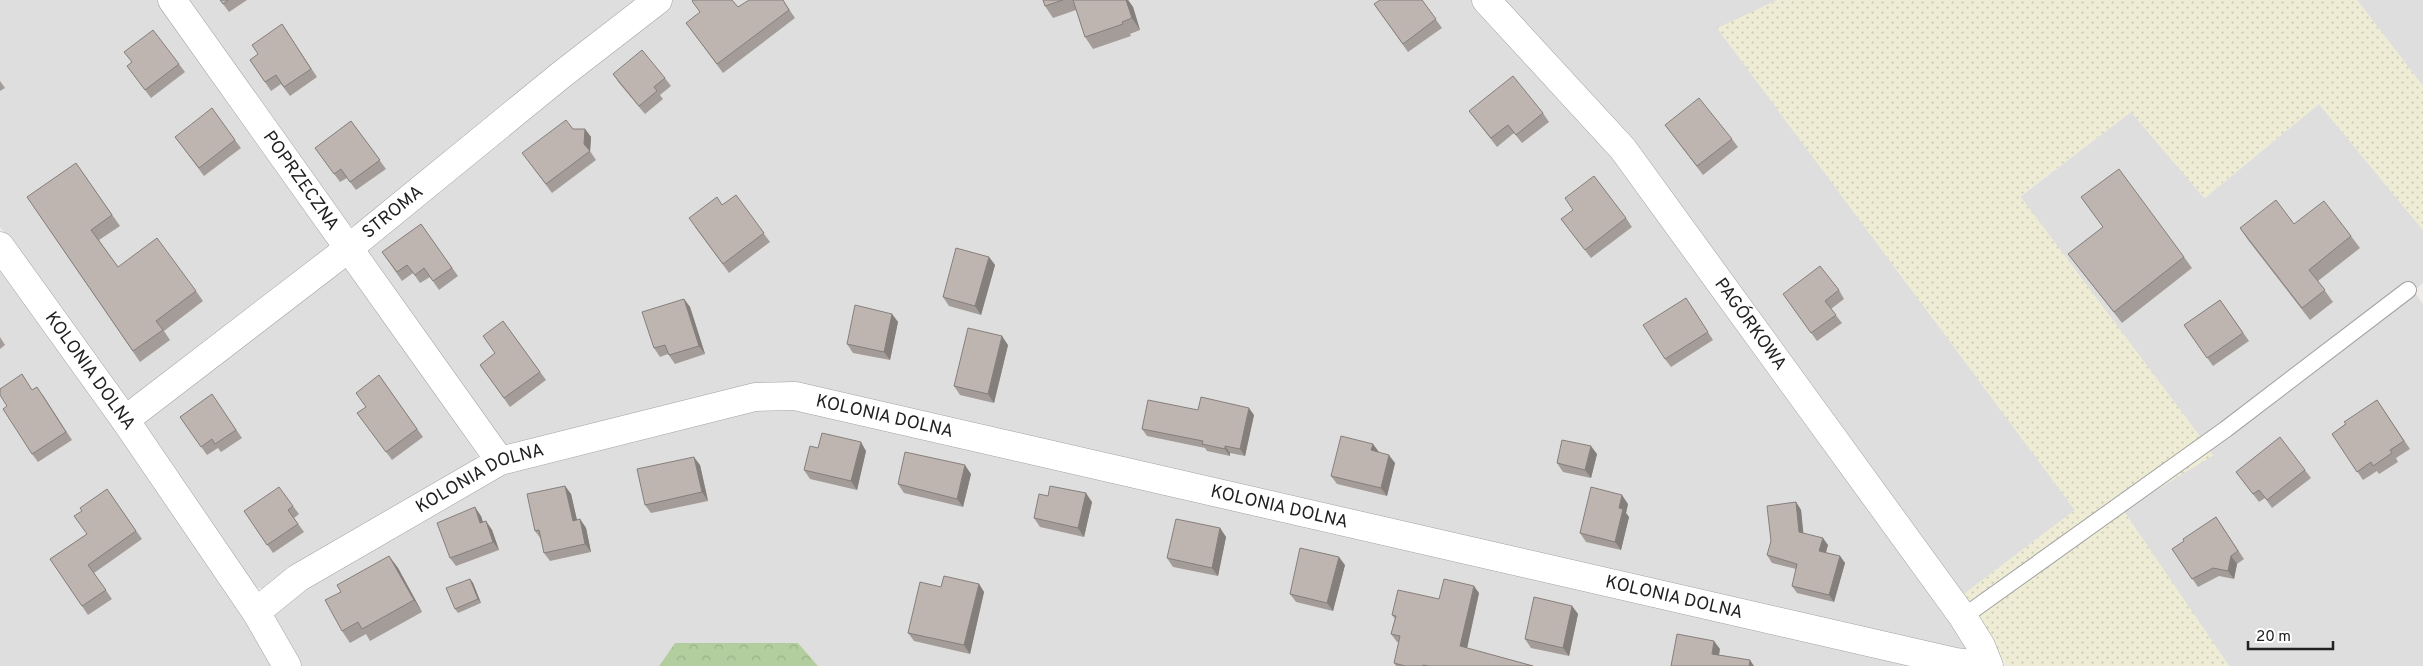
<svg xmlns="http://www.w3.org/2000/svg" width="2423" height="666" viewBox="0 0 2423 666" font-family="Overpass,sans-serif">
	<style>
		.residential { fill: #dfdede }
		.farmland { fill: url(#farmland-dots) }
		.forest { fill: url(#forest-crowns) }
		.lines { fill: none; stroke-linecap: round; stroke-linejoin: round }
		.service-casing { stroke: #a2a2a2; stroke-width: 18 }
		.minor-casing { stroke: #a2a2a2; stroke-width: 29 }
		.service { stroke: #fff; stroke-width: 16 }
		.minor { stroke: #fff; stroke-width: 28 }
		.wall { fill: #a39c98 }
		.shaded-wall { fill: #857f7c }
		.building { fill: #beb5b1; stroke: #857f7c }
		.labels { text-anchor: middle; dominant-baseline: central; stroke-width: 4; stroke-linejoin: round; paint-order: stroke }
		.street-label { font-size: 18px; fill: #212121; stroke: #fff }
	</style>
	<defs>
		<pattern id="farmland-dots" width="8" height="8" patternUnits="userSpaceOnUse" patternTransform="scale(1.25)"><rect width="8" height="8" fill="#eeecd4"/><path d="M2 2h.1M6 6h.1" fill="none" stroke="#cccab6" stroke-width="1.8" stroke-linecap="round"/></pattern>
		<pattern id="forest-crowns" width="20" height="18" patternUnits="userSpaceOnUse" patternTransform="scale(1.25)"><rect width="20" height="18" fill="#b3ce9e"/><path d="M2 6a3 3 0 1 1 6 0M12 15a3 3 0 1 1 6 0" fill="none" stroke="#9ab188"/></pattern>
	</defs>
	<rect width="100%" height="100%" fill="#f1ece8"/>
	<path class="residential" d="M0,0H164L333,248L135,401L121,399L0,227Z
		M183,0H647L356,225L345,226Z
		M670,0H1475L1618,155L1970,645L1966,652L797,387L511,451L502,445L363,254Z
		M1498,0H1777L1718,29L2075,510L1960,597Z
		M2357,0H2423V86Z
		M2319,104L2423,230V283L2414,291L2423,304V666H2229L2123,510L2213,454L2020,197L2131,112L2205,198Z
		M0,263L246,618L274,666H0Z
		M339,266L347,267L477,455L475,466L268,590L251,586L142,432L145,422Z
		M776,402L1924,666H818L798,643H675L659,666H296L272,625L274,613L292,593L505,470Z"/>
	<path class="farmland" d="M1778,0H2357L2423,86V230L2319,104L2204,198L2131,112L2020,196L2214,455L2123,510L2229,666H2007L1960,597L2075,510L1717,28Z"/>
	<path class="forest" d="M675,643H798L818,666H659Z"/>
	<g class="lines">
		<defs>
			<path id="service" d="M1963,617L2226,429L2408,290"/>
			<g id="minor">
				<path id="s1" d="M172,0L500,461"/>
				<path id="s2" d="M1486,0L1623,149L1963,617L1981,646L1989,666"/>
				<path id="s3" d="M0,246L125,420L256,612L298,578L500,461L755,397L795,396L1955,662L1986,666"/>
				<path id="s4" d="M125,420L349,248L561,75L658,0"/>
				<path d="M256,612L287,666"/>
			</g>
		</defs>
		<use href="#service" class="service-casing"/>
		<use href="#minor" class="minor-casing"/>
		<use href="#service" class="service"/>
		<use href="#minor" class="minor"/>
	</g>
	<path class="wall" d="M220,0H247L229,12Z
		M783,0L795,18L723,73L686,23L738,7Z
		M1043,0H1128L1133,7L1140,30L1130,34L1131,36L1093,49L1085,37L1076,10L1053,18L1045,6Z
		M1422,0L1442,28L1408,52L1374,4Z
		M282,24L317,77L290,96L281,84L271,91L250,60L258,54Z
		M124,52L179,64L185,72L151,98L127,66L132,62Z
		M613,74L665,78L671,86L660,95L663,99L645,114L619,83Z
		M0,81L5,88L0,91Z
		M1469,111L1543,113L1549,122L1522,143L1514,133L1497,147Z
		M351,121L386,169L356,190L347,178L340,182L315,148Z
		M1665,125L1732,139L1738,147L1703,175Z
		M573,129H585L591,137L590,151L596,160L552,193L528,161Z
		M175,137L235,140L241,148L204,176Z
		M76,163L120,226L99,240L118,267L196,291L203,301L164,331L170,340L140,362L27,197Z
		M736,195L770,242L729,273L695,227Z
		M2081,197L2184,257L2192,268L2122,323L2068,254L2103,227Z
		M1626,218L1632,227L1591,258L1561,219Z
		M421,224L458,276L439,290L430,277L420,283L413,273L402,281L382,252Z
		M2294,224L2351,236L2360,248L2318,281L2333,302L2310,320L2248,240L2240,228Z
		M989,257L995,265L981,315L949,306L943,297Z
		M1839,290L1844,299L1831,309L1842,323L1817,341L1783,294Z
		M684,299L690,307L705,354L675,364L668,354L660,357L654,348Z
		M2220,300L2249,341L2213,366L2184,325Z
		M1692,307L1713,340L1671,367L1665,359Z
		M892,314L898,322L890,360L853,353L847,344Z
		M503,321L546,380L510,407L480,365L495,353Z
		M0,337L5,345L0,349Z
		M1008,345L994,403L960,395L954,386Z
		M379,375L423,437L392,460L357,413L366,407Z
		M33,390L43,395L72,440L38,462L32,454Z
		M212,394L242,438L221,452L218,448L207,455L180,417Z
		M2377,400L2410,449L2396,458L2398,462L2379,474L2377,471L2363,480L2332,434Z
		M1198,410L1254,415L1245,456L1230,453V456L1207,451L1205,448L1147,436L1142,429Z
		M1373,444L1378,452L1395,463L1387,496L1337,484L1331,476Z
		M818,448L866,451L857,490L810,479L804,470Z
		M1597,454L1591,478L1563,472L1557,463Z
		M700,465L708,501L651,513L645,505Z
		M2305,470L2311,478L2272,508L2265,498L2259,502L2236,472Z
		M971,474L963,507L904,493L898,484Z
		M565,486L571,494L577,520L580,519L586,528L591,552L550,561L544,553L541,539L535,531Z
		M107,489L142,539L94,573L112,599L88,615L50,559L87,534L82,511Z
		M1048,496L1092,502L1084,537L1040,527L1034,518Z
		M1796,502L1801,510L1803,533L1828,545L1826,553L1840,556L1845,563L1834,602L1797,593L1792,586L1796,569L1772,563L1767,555Z
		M1628,504L1626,513L1629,517L1621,550L1586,542L1580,533Z
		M293,506L299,514L294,518L304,532L273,553L244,511Z
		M481,516L483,522L486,521L492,530L499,550L456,566L450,558Z
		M2216,517L2244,559L2237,564L2234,579L2219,576L2198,587L2172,549L2184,541Z
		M1220,528L1226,537L1218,576L1173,567L1167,558Z
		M389,556L398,568L422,612L370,641L366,634L350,643L342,631L341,592Z
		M1345,565L1333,611L1296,602L1290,594Z
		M470,579L473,583L481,603L458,613L455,609Z
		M979,584L984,592L970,654L914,641L908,633L941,587Z
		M1479,593L1467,648L1533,666H1396L1394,663L1399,642H1397L1391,634L1395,619L1392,615L1439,599Z
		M1572,606L1578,614L1569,656L1531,648L1525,639Z"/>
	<path class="shaded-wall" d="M1126,0H1128L1133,7L1140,30L1132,18Z
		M585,129L591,137L590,152L584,144Z
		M989,257L995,265L981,315L975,306Z
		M684,299L690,307L705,354L699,346Z
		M892,314L898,322L890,360L884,352Z
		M1002,336L1008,345L994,403L988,394Z
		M1249,408L1254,415L1245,456L1240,449Z
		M861,442L866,451L857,490L851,481Z
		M1373,444L1379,452L1371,450Z
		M1225,446L1230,453V456L1225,449Z
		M1591,446L1597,454L1591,478L1585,470Z
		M1389,455L1395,463L1387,496L1381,488Z
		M694,457L700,465L708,501L702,492Z
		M965,465L971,474L963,507L957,499Z
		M565,486L571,494L579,529L573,521Z
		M1086,493L1092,502L1084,537L1078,528Z
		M1622,495L1628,504L1626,513L1629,517L1621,550L1615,542L1619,508Z
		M1796,502L1801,510L1804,539L1799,532Z
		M475,507L481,516L486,532L480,523Z
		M580,519L586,528L591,552L585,544Z
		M486,521L492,530L499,550L493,542Z
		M1220,528L1226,537L1218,576L1212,568Z
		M1823,538L1828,545L1824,558L1819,551Z
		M389,556L398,568L422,612L414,600Z
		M1840,556L1845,563L1834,602L1829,595Z
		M2231,556L2237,564L2234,579L2228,571Z
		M1339,557L1345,565L1333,611L1327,603Z
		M470,579L473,583L481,603L478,599Z
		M979,584L984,592L970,654L964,645Z
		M1474,586L1479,593L1466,653L1460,646Z
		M1572,606L1578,614L1569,656L1563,648Z
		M1714,641L1720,649L1718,662L1712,654Z
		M1750,660L1754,666H1749Z"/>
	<path class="building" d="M220,0H228L223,4Z
		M693,0H732L738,7L749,0H783L789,10L717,64L686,23L700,12L692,1Z
		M1043,0H1063L1045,6Z
		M1073,0H1126L1132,18L1122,22L1123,24L1085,37Z
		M1380,0H1422L1436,19L1403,44L1374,4Z
		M282,24L311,69L284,87L276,75L265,82L250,60L258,54L252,45Z
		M153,30L179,64L145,90L127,66L132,62L124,52Z
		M642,50L665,78L654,87L657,91L639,106L613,74Z
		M1513,76L1543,113L1516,135L1508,125L1491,138L1469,111Z
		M1699,98L1732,139L1697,166L1665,125Z
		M212,108L235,140L199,168L175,137Z
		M566,120L573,129H585L584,144L590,151L546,184L522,153Z
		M351,121L380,160L350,182L341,169L334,174L315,148Z
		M76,163L112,215L91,230L118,267L157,238L196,291L156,321L163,330L133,351L27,197Z
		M2119,169L2184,257L2114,312L2068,254L2103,227L2081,197Z
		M1594,176L1626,218L1585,250L1561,219L1573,210L1565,198Z
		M736,195L764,233L723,264L689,218L717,197L722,205Z
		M2276,200L2294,224L2324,201L2351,236L2309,270L2325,290L2302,308L2240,228Z
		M421,224L452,268L433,281L424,268L415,275L407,265L397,272L382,252Z
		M956,248L989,257L975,306L943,297Z
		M1820,266L1839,290L1825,301L1836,315L1811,333L1783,294Z
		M1686,298L1708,332L1665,359L1643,325Z
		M684,299L699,346L669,355L665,345L654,348L642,312Z
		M2220,300L2243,333L2207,358L2184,325Z
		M855,305L892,314L884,352L847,344Z
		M503,321L540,372L504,398L480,365L495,353L483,336Z
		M968,328L1002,336L988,394L954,386Z
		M22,374L32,390L37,387L66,432L32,454L3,409L7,406L0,395V389Z
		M379,375L417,429L386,452L357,413L366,407L356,393Z
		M212,394L236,430L215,444L212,439L201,447L180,417Z
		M1201,397L1249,408L1240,449L1225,446V449L1202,444L1203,441L1142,429L1148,400L1198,410Z
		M2377,400L2404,441L2390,450L2392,453L2373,466L2371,462L2357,472L2332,434L2346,424L2344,422Z
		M822,433L861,442L851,481L804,470L810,446L818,448Z
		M1341,436L1373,444L1371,450L1389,455L1381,488L1331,476Z
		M2280,437L2305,470L2267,500L2259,490L2253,494L2236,472Z
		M1562,440L1591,446L1585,470L1557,463Z
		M905,452L965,465L957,499L898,484Z
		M694,457L702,492L645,505L637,469Z
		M565,486L573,521L580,519L585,544L544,553L539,530L535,531L527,494Z
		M1050,486L1086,493L1078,528L1034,518L1039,494L1048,496Z
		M279,487L293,506L288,510L298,524L267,545L244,511Z
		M1591,487L1622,495L1619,508L1623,509L1615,542L1580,533Z
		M107,489L136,531L88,565L106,590L82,606L50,559L87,534L74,516L82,511L80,508Z
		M1796,502L1799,532L1823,538L1819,551L1840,556L1829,595L1792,586L1797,564L1767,555L1771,541L1767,506Z
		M475,507L480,523L486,521L493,542L450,558L437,523Z
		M2216,517L2238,551L2231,556L2228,571L2213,568L2192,579L2172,549L2184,541L2183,539Z
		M1176,519L1220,528L1212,568L1167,558Z
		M1300,548L1339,557L1327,603L1290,594Z
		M389,556L414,600L362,629L358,622L342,631L325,600L341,592L337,585Z
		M944,576L979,584L964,645L908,633L920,582L941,587Z
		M470,579L478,599L455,609L446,588Z
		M1444,579L1474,586L1460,646L1533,666H1429L1423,665L1422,666H1405L1394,663L1400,636L1391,634L1396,616L1392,615L1398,590L1439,599Z
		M1534,597L1572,606L1563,648L1525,639Z
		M1677,634L1714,641L1712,654L1750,660L1749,666H1671Z"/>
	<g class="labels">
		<g class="street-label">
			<text stroke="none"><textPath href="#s1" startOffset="222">POPRZECZNA</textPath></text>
			<text stroke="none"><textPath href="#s4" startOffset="339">STROMA</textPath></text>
			<text stroke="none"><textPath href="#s2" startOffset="419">PAGÓRKOWA</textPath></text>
			<text stroke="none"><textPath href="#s3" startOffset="154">KOLONIA DOLNA</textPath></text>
			<text stroke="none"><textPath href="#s3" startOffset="1129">KOLONIA DOLNA</textPath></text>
			<text stroke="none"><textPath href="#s3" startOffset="709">KOLONIA DOLNA</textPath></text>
			<text stroke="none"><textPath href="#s3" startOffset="1534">KOLONIA DOLNA</textPath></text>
			<text stroke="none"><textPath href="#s3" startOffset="1939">KOLONIA DOLNA</textPath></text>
		</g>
	</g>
	<path d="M2248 641v8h85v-8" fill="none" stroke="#212121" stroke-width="2.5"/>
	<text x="2256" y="641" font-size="15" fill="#212121" stroke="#ffffff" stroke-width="4" paint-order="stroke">20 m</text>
</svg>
